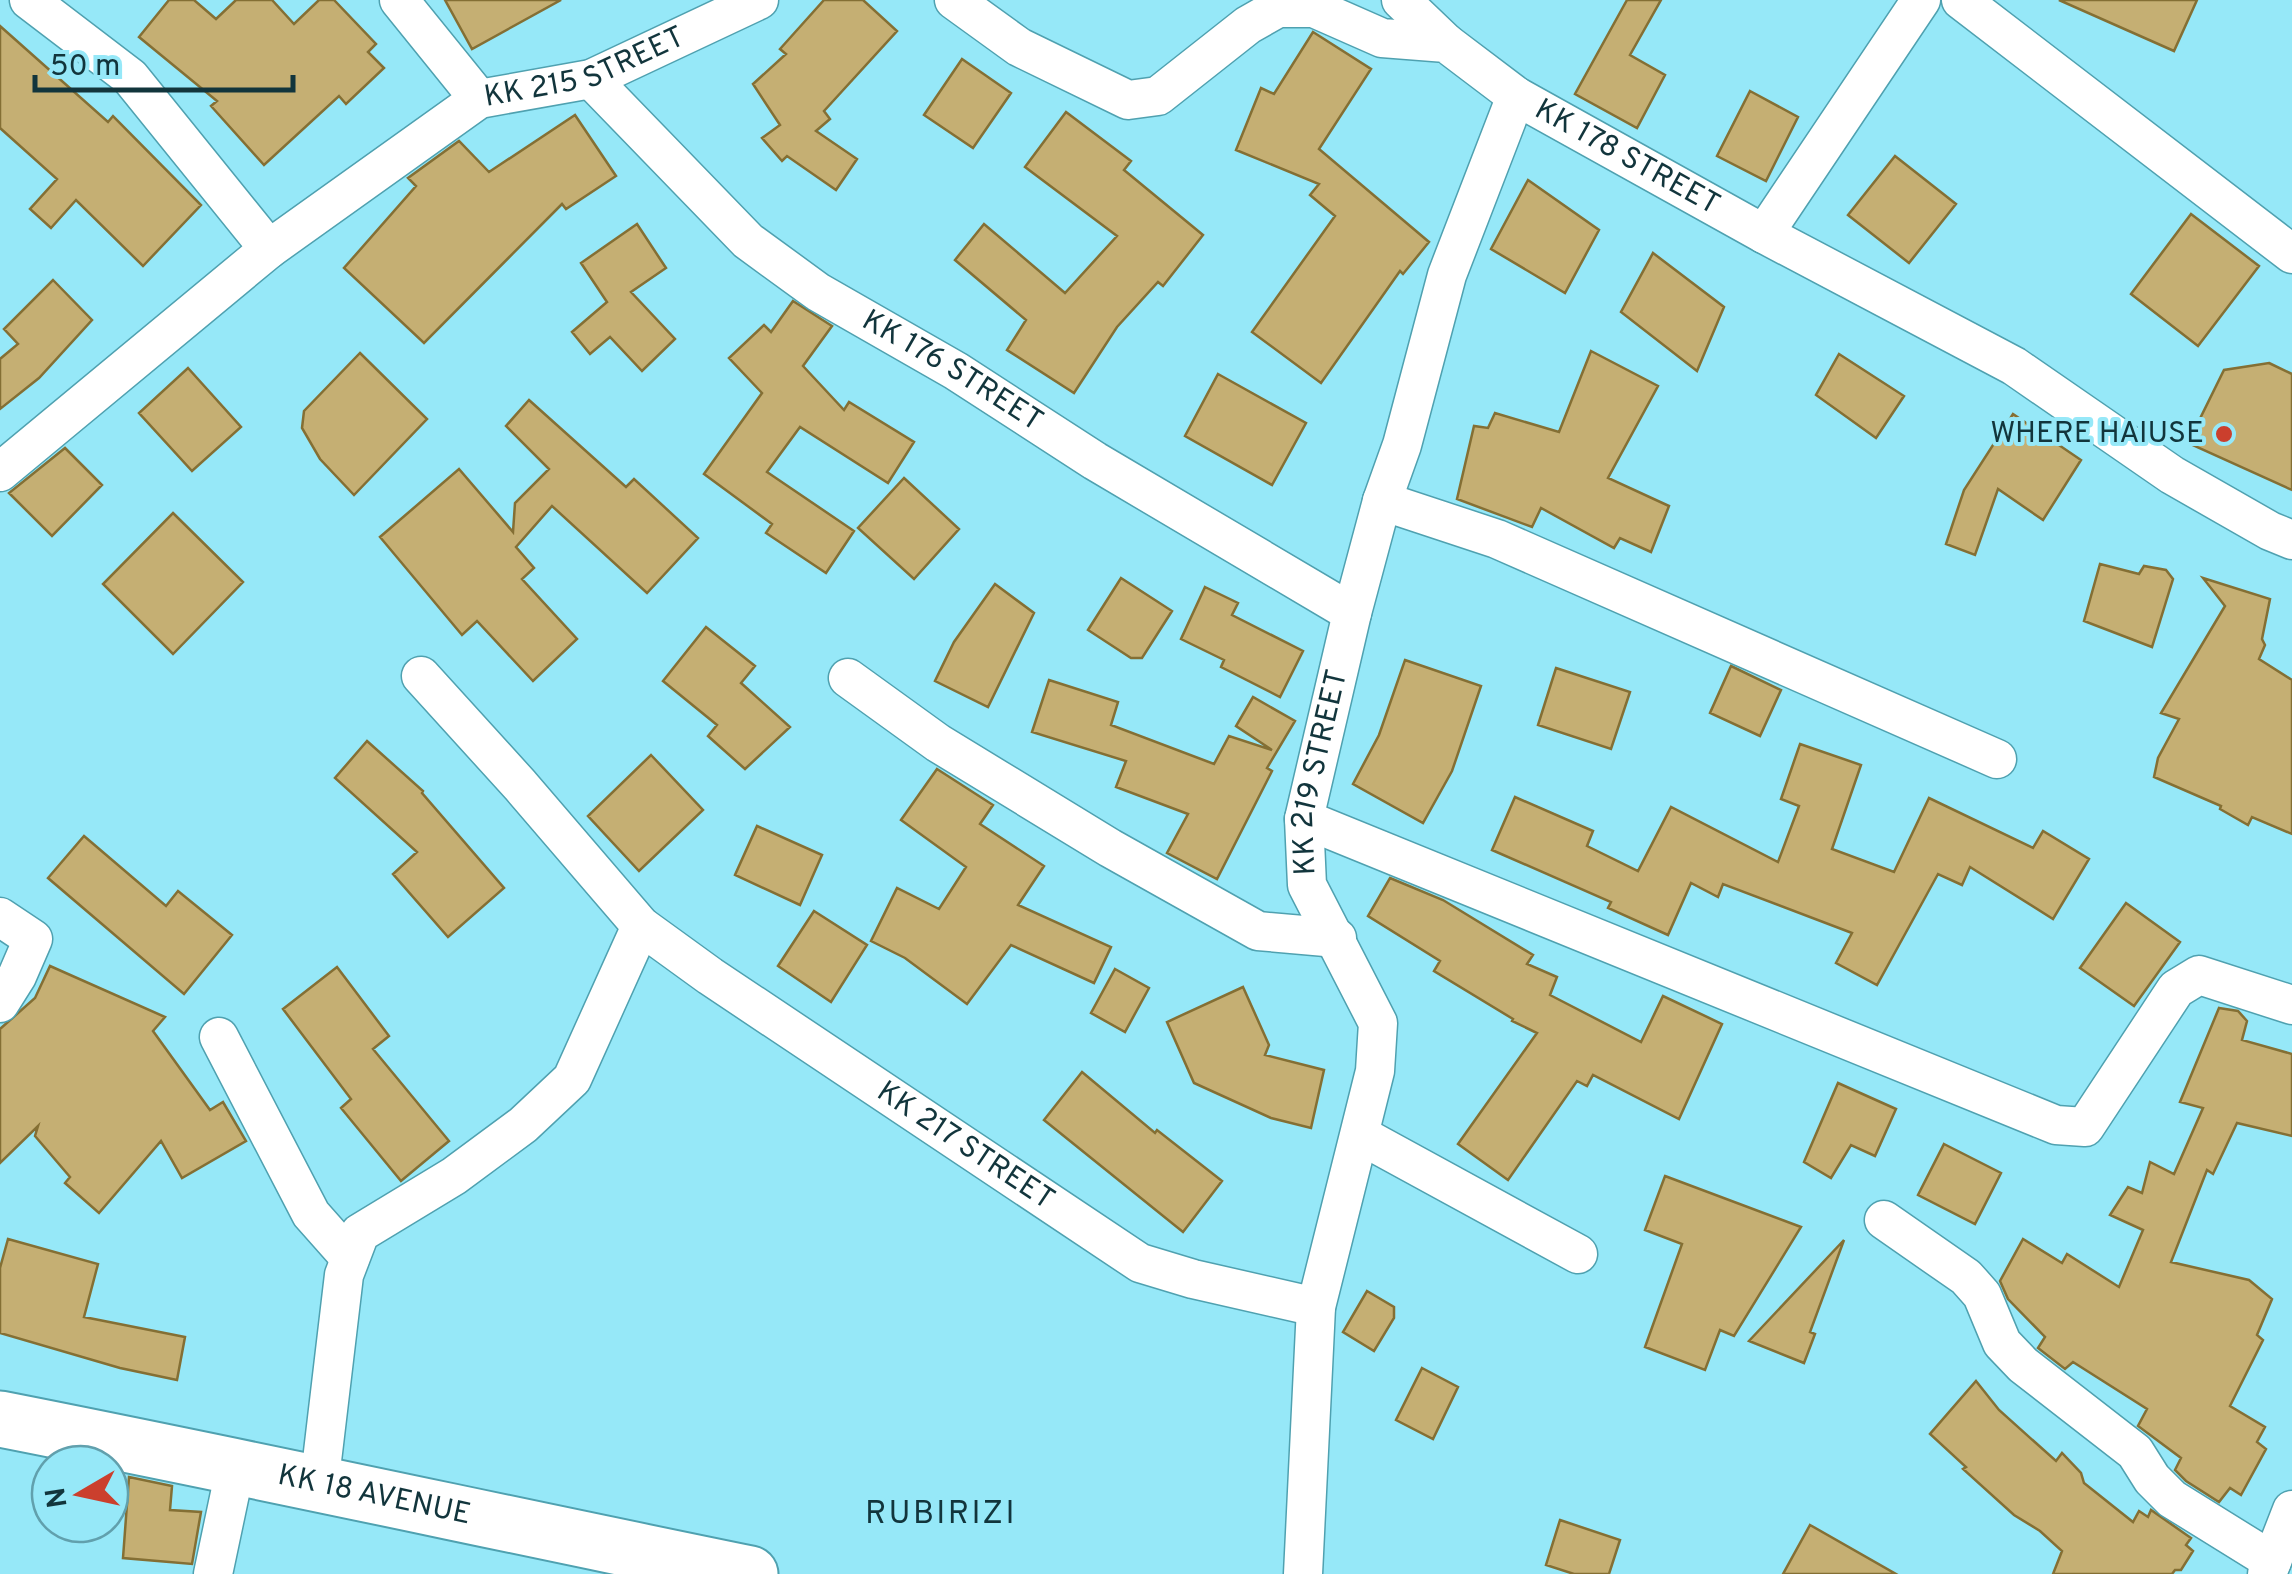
<svg xmlns="http://www.w3.org/2000/svg" width="2292" height="1574" viewBox="0 0 2292 1574" font-family="Overpass,sans-serif">
	<style>
		.building { fill: #c5af73; stroke: #846f34; stroke-width: 2.5 }
		.lines { fill: none; stroke-linecap: round; stroke-linejoin: round }
		.minor-casing { stroke: #4fa1b0; stroke-width: 41 }
		.secondary-casing { stroke: #4fa1b0; stroke-width: 59 }
		.minor { stroke: #fff; stroke-width: 38 }
		.secondary { stroke: #fff; stroke-width: 55 }
		.poi-dot { fill: #cb3f2d; stroke: #96e8f8; stroke-width: 4 }
		.labels { text-anchor: middle; dominant-baseline: central; stroke-width: 8; stroke-linejoin: round; paint-order: stroke }
		.street-label { font-size: 30px; fill: #12353c; stroke: #96e8f8 }
		.poi-label { font-size: 30px; fill: #12353c; stroke: #96e8f8; text-anchor: end }
		.neighbourhood-label { font-size: 32px; letter-spacing: 2.5px; fill: #12353c; stroke: #96e8f8 }
	</style>
	<rect width="100%" height="100%" fill="#96e8f8"/>
	<path class="building" d="M169,0H194L216,19L236,0H272L294,24L319,0H334L376,44L368,52L384,68L346,104L339,96L264,165L211,106L217,101L139,37Z
		M445,0H561L472,49Z
		M824,0H863L897,31L824,111L830,119L816,131L857,159L836,190L787,156L782,161L762,138L780,125L753,84L786,54L780,49Z
		M1627,0H1661L1630,55L1665,75L1637,128L1575,94Z
		M2059,0H2197L2174,51Z
		M0,26L108,122L113,116L201,205L143,266L76,200L51,228L30,209L57,179L0,128Z
		M1313,32L1371,69L1319,149L1429,242L1403,274L1400,271L1321,383L1252,332L1335,216L1310,195L1319,184L1236,150L1261,88L1274,94Z
		M962,59L1011,93L973,148L924,115Z
		M1750,91L1798,117L1766,181L1717,156Z
		M1066,112L1131,161L1124,170L1203,235L1163,286L1158,282L1117,327L1074,393L1007,350L1026,320L955,260L984,224L1065,293L1117,236L1025,167Z
		M575,115L616,176L566,209L562,204L424,343L344,268L416,186L408,178L459,141L489,172Z
		M1895,156L1956,204L1909,263L1848,215Z
		M1528,180L1599,230L1565,293L1491,249Z
		M2191,214L2259,266L2198,346L2131,294Z
		M637,224L666,268L631,292L675,339L642,371L610,337L590,354L572,332L607,302L581,263Z
		M1653,253L1724,307L1697,371L1621,312Z
		M53,280L92,320L39,378L0,409V359L18,344L4,329Z
		M793,301L832,326L803,366L844,410L849,402L914,442L888,483L800,427L767,472L854,531L826,573L766,533L772,524L704,474L762,393L729,358L764,325L771,332Z
		M1591,351L1658,386L1608,478L1669,506L1651,552L1620,538L1614,548L1541,508L1532,527L1457,499L1474,426L1488,428L1495,413L1559,432Z
		M360,353L427,419L354,495L320,459L302,428L304,411Z
		M1839,354L1904,396L1876,438L1816,395Z
		M2269,363L2292,374V490L2188,443L2224,370Z
		M188,368L241,427L192,471L139,413Z
		M1218,374L1306,423L1272,485L1185,436Z
		M529,400L626,487L634,479L698,538L647,593L552,506L516,547L534,568L522,579L577,639L533,681L477,621L462,635L380,537L459,469L513,532L515,503L549,469L506,426Z
		M2013,414L2081,460L2043,520L1998,489L1975,555L1946,544L1964,490Z
		M65,448L102,485L52,536L9,493Z
		M904,478L959,529L914,579L858,528Z
		M173,513L243,582L173,654L103,584Z
		M2100,564L2139,574L2144,566L2166,570L2173,579L2152,647L2084,621Z
		M1121,578L1172,611L1142,658H1131L1088,630Z
		M2203,578L2270,599L2262,639L2265,645L2259,659L2292,680V834L2252,817L2248,825L2220,809L2221,806L2154,777L2158,758L2179,719L2161,713L2225,606Z
		M995,584L1034,613L988,707L935,681L954,642Z
		M1205,587L1238,603L1232,615L1303,651L1280,697L1221,667L1224,660L1181,639Z
		M706,627L755,666L741,683L790,727L745,769L708,736L717,725L663,681Z
		M1405,660L1481,686L1452,771L1423,823L1353,784L1379,735Z
		M1731,666L1781,690L1760,736L1710,713Z
		M1556,668L1630,692L1611,749L1538,725Z
		M1049,680L1118,702L1111,725L1214,764L1229,736L1272,750L1236,726L1253,697L1295,721L1267,768L1272,771L1217,879L1167,853L1188,814L1116,787L1126,761L1032,732Z
		M367,741L423,791L422,793L504,888L448,937L393,874L417,852L335,778Z
		M1800,744L1861,765L1832,849L1894,872L1929,798L2033,848L2043,831L2089,859L2053,919L1970,867L1962,885L1938,874L1877,985L1836,963L1852,933L1723,884L1718,897L1691,883L1668,935L1608,908L1611,902L1492,850L1515,797L1593,831L1587,846L1638,871L1671,807L1778,862L1799,806L1781,799Z
		M651,755L703,810L639,871L588,816Z
		M937,769L993,805L980,824L1044,866L1018,905L1111,947L1094,983L1011,945L967,1004L905,958L871,941L897,888L939,909L966,867L901,820Z
		M757,826L822,855L800,905L735,875Z
		M84,836L166,906L178,891L232,935L184,994L48,878Z
		M1390,878L1443,900L1533,955L1527,964L1557,977L1550,995L1641,1042L1663,996L1722,1024L1679,1119L1593,1075L1587,1086L1577,1081L1508,1180L1458,1144L1537,1033L1512,1021L1513,1019L1434,971L1440,961L1368,916Z
		M2126,903L2180,942L2134,1006L2080,968Z
		M814,911L867,945L831,1002L778,966Z
		M50,966L165,1017L153,1031L210,1110L223,1102L246,1141L182,1178L161,1141L99,1213L65,1183L70,1177L35,1136L38,1126L0,1163V1029L35,998Z
		M337,967L389,1036L373,1049L449,1141L401,1181L341,1108L351,1099L283,1009Z
		M1115,969L1149,988L1125,1032L1091,1013Z
		M1243,987L1269,1045L1265,1055L1324,1070L1311,1128L1271,1118L1194,1083L1167,1022Z
		M2219,1008L2238,1011L2247,1021L2242,1040L2292,1054V1136L2237,1123L2213,1174L2207,1170L2171,1262L2249,1280L2272,1299L2257,1335L2263,1340L2230,1406L2265,1427L2257,1442L2266,1449L2241,1495L2230,1488L2219,1502L2186,1481L2175,1470L2181,1458L2138,1426L2147,1409L2073,1362L2065,1369L2038,1348L2045,1337L2008,1299L2000,1281L2023,1239L2062,1263L2067,1254L2119,1287L2143,1230L2110,1215L2128,1187L2142,1193L2150,1162L2174,1174L2203,1108L2180,1102Z
		M1082,1072L1155,1133L1157,1130L1222,1181L1183,1232L1044,1120Z
		M1838,1083L1896,1109L1875,1156L1851,1145L1831,1178L1804,1162Z
		M1944,1144L2001,1173L1975,1224L1918,1195Z
		M1665,1176L1801,1227L1734,1336L1720,1330L1705,1370L1645,1347L1682,1244L1645,1230Z
		M8,1239L98,1264L84,1317L185,1337L177,1380L120,1368L0,1333V1268Z
		M1844,1240L1810,1332L1815,1334L1804,1363L1749,1341Z
		M1367,1291L1394,1307V1318L1374,1351L1343,1332Z
		M1422,1368L1458,1387L1433,1439L1396,1420Z
		M1976,1381L1999,1410L2056,1461L2062,1453L2081,1473L2084,1483L2133,1522L2139,1511L2148,1517L2151,1510L2191,1538L2186,1545L2193,1551L2181,1570H2175L2172,1574H2053L2062,1551L2040,1531L2014,1515L1963,1469L1966,1467L1930,1434Z
		M129,1477L172,1486L170,1510L201,1512L192,1564L123,1558Z
		M1560,1520L1620,1540L1609,1574H1574L1546,1565Z
		M1810,1525L1896,1574H1783Z"/>
	<g class="lines">
		<defs>
			<g id="minor">
				<path d="M29,0L130,77L269,249"/>
				<path d="M399,0L479,99"/>
				<path id="s1" d="M954,0L1019,47L1128,100L1158,96L1248,25L1278,8H1314L1382,38L1446,43L1516,96L1764,234L2014,366L2172,475L2270,531L2292,540"/>
				<path d="M1401,0L1446,43"/>
				<path d="M1961,0L2292,254"/>
				<path id="s2" d="M591,79L748,241L818,292L956,371L1095,461L1352,613"/>
				<path d="M1764,234L1921,0"/>
				<path id="s3" d="M0,472L269,249L479,99L591,79L759,0"/>
				<path d="M1382,501L1497,539L1997,759"/>
				<path id="s4" d="M421,676L520,785L641,926L710,976L1140,1263L1193,1279L1316,1307"/>
				<path d="M848,678L938,743L1110,848L1258,931L1337,938"/>
				<path d="M1304,819L2056,1125L2085,1127L2176,989L2199,975L2292,1005"/>
				<path d="M0,917L33,939L17,976L0,1003"/>
				<path d="M219,1037L311,1214L350,1258"/>
				<path d="M1360,1135L1578,1254"/>
				<path d="M1884,1220L1966,1277L1982,1295L2002,1343L2023,1365L2135,1452L2152,1479L2172,1499L2272,1561"/>
				<path d="M319,1486L344,1275L360,1233L454,1176L523,1125L572,1079L641,926"/>
				<path d="M213,1574L236,1465"/>
				<path id="s5" d="M1303,1574L1316,1307L1375,1071L1378,1023L1307,885L1304,819L1352,613L1382,501L1402,445L1447,275L1516,96"/>
				<path d="M2267,1574L2292,1510"/>
			</g>
			<g id="secondary">
				<path id="s6" d="M0,1419C250,1468 500,1523 750,1574"/>
			</g>
		</defs>
		<use href="#minor" class="minor-casing"/>
		<use href="#secondary" class="secondary-casing"/>
		<use href="#minor" class="minor"/>
		<use href="#secondary" class="secondary"/>
	</g>
	<circle class="poi-dot" cx="2224" cy="434" r="10"/>
	<g class="labels">
		<g class="street-label">
			<text stroke="none"><textPath href="#s3" startOffset="718">KK 215 STREET</textPath></text>
			<text stroke="none"><textPath href="#s1" startOffset="770">KK 178 STREET</textPath></text>
			<text stroke="none"><textPath href="#s2" startOffset="468">KK 176 STREET</textPath></text>
			<text stroke="none"><textPath href="#s5" startOffset="828">KK 219 STREET</textPath></text>
			<text stroke="none"><textPath href="#s4" startOffset="725">KK 217 STREET</textPath></text>
			<text stroke="none"><textPath href="#s6" startOffset="382">KK 18 AVENUE</textPath></text>
		</g>
		<g class="poi-label">
			<text x="2204" y="434">WHERE HAIUSE</text>
		</g>
		<g class="neighbourhood-label">
			<text x="941" y="1515">RUBIRIZI</text>
		</g>
	</g>
	<g transform="translate(80 1494) rotate(261)"><circle r="48" fill="#96e8f8" stroke="#61a0ad" stroke-width="2.5"/>
	<path d="M0-8L18 38L0 25L-18 38Z" fill="#cb3f2d"/>
	<text y="-15" font-size="28" font-weight="bold" text-anchor="middle" fill="#12353c">N</text>
	</g>
	<path d="M35 75v15h258v-15" fill="none" stroke="#12353c" stroke-width="5"/>
	<text x="50" y="75" font-size="30" fill="#12353c" stroke="#96e8f8" stroke-width="8" paint-order="stroke">50 m</text>
</svg>
